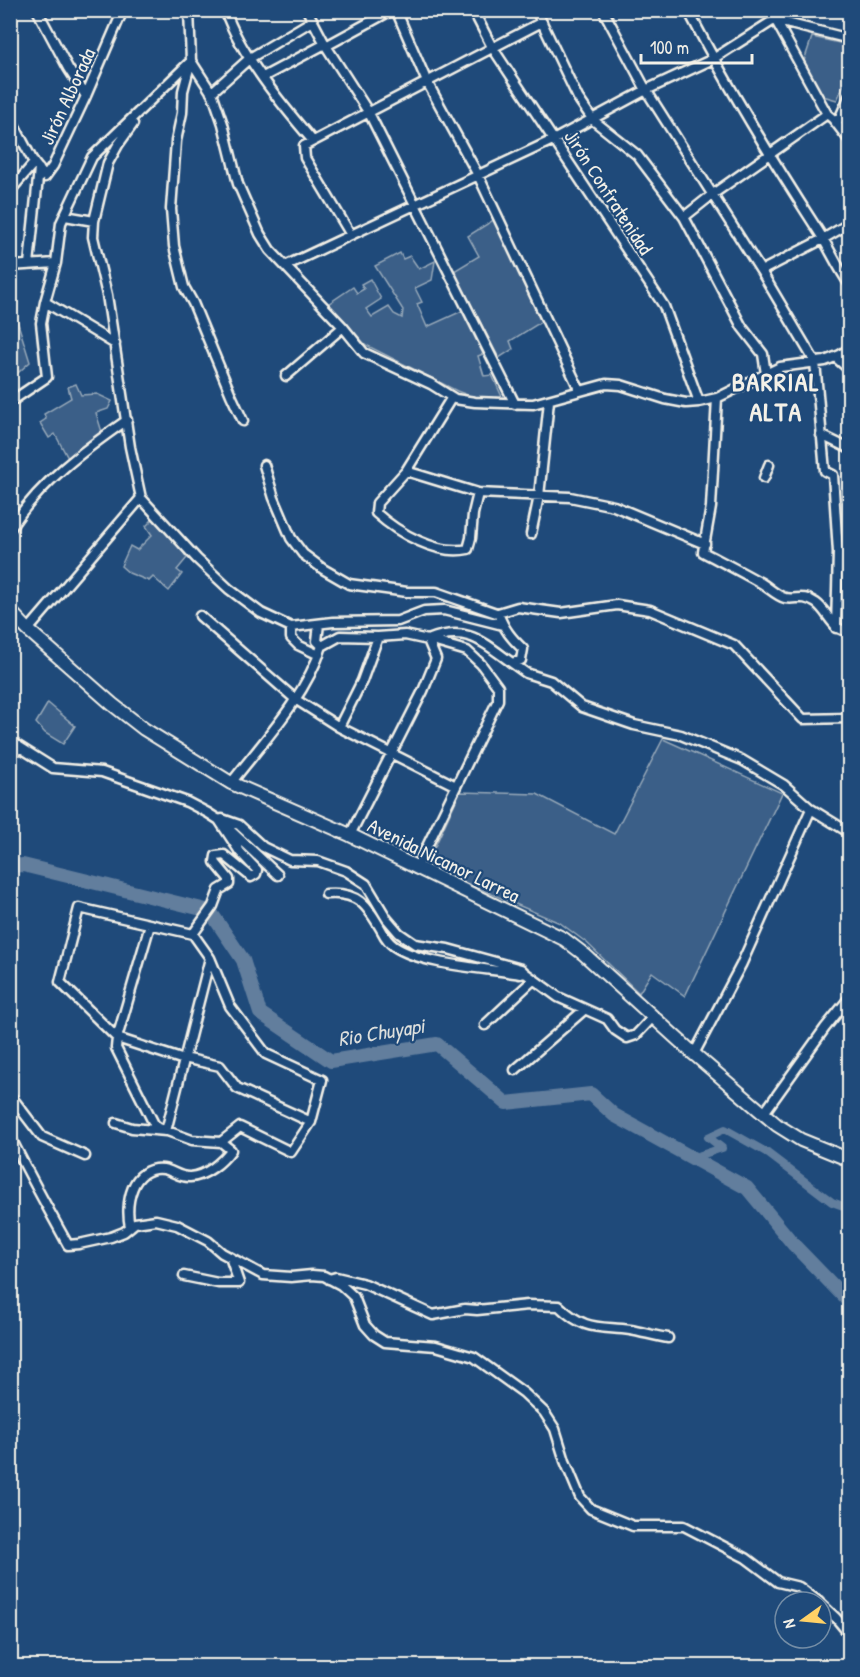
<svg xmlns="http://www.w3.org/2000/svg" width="860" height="1677" viewBox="0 0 860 1677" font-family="'Patrick Hand',sans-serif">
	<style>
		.green { fill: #3a5f88; stroke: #97a8b8; stroke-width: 1.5 }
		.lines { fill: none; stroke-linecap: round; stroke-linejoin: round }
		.canal { stroke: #627e9d; stroke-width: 8 }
		.river { stroke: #627e9d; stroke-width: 14 }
		.street-casing { stroke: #f4f1e8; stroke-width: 13 }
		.secondary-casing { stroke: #f4f1e8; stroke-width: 16 }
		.street { stroke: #1f4a7a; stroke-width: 8 }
		.secondary { stroke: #1f4a7a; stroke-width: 12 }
		.labels { text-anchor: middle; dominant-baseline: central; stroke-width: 4.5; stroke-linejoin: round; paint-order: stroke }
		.street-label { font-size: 20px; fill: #f4f1e8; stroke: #1f4a7a }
		.water-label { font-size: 21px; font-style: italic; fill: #dee0dd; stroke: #1f4a7a }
		.district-label { font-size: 26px; font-weight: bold; letter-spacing: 1.5px; fill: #f4f1e8; stroke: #1f4a7a }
	</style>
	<rect width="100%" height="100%" fill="#1f4a7a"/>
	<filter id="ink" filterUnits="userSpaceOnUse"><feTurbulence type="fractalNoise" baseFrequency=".0167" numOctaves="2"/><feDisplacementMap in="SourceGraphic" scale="12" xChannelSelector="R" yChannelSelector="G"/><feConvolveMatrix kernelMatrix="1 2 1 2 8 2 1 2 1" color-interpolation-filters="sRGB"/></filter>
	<g filter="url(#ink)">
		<path class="green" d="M812,37L849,45V73L837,100L823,96L803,64Z
			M495,219L541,322L510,341L513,349L499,358L454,271L479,256L468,236Z
			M400,253L403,259L410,256L419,269L435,261L432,280L415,288L422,302L417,304L427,327L462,311L483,354L478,356L484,376L492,375L503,399H478L457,391L366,345L328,304L353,287L357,293L364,289L361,284L370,279L381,299L366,309L372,317L389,307L394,314L402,318L403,310L375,266Z
			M11,301L30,362L11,379L10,301Z
			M76,384L81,395L97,394L112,401L108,409L96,413L102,432L68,458L55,434L49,438L40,423L46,419L44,414L71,398L68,387Z
			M150,511L170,532L187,558L177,570L182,574L169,591L153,577L149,581L129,573L121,566L130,546L137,550L152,535L146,526L152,520Z
			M48,703L75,726L63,744L45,733L36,723Z
			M663,739L782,793L685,996L652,972L639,993L587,943L560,923L426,866L460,792L537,794L614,834Z"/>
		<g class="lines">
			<path class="canal" d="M692,1158L722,1148L708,1137L725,1129L766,1152L832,1202L846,1207L850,1212"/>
			<path class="river" d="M10,866L23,865L210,911L243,960L260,1013L331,1061L437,1044L506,1103L591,1094L614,1115L747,1188L794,1245L850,1303"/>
			<defs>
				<path id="street" d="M37,10L68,68L86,96
					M189,10L191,61L183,91L182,113L176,141L171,209L174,246L184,287L193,303L231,395L243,421
					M225,10C240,54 282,105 312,140
					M307,10L326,46L369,113L515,404
					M396,10L427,82L478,175L580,391
					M473,10L492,47L664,306L699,402
					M536,10L578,98L593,120L637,155L684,217L742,327L763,354L766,374
					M603,10L646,90L761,271L815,362L825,471L833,475L838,552L836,628
					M688,10C727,86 771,158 817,229C829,247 837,267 850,285
					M770,10L827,114L833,119L850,141
					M326,46L392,10
					M263,77L325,44
					M211,93L250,58L312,21
					M10,117L34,163L10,191
					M133,124L118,145L108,163L94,221L93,237L107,295L130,447L141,498L197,559L229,589L261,613L291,627L333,622L398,621L424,611L444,610L503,625
					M837,124L850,95
					M34,163L45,177L53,166L86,96L123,10
					M65,216L94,221
					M684,217L713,194L827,114
					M351,235L305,158L304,146L542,22
					M29,264L39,169
					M10,266L56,263
					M285,266L555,139L646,90L713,59L774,20L850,39
					M761,271L823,239L850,223
					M115,344L45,302L56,263L61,223L92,157L191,61L213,95L223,124L238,184L260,234L270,250L343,327L364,353L431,384L455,399L475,402L533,404L606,384L621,385L665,399L686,403L699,402L717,398L780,367L825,361L840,355L850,348
					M835,357L850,370
					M286,376L343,327
					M717,398L711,507L703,552C722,562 742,572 761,583C768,587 777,596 785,598C797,600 802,594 816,603C829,612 832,632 850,631
					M10,402L47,377L41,323L45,302
					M821,435L850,449
					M264,465L274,498L291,538L303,554L323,569L349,584L407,592H436L499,614
					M406,471L452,397
					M764,478L769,465
					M478,493L473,514L471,538L468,549C438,556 398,533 376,513L377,503L406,471L478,493L570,497L614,506L705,544
					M10,529C39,483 84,450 127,420
					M531,534L539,496L549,401
					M200,616L295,699L339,727L456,786
					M291,627V638L298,645L319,655
					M28,630L141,498
					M428,640C466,624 483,642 512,663L521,660L523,649C511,638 504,629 498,613L518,607L561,613L617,605L650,610L734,645L803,719L850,718
					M322,646L340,636L378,637L405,635L428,640L436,659L423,691L350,835
					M512,663L526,673L551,681L582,707L634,725L681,735L742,760L784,785L811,809L850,833
					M339,727L362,681L378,637
					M10,741L53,768L102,772L187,802L208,813L219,820L240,852L257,870L256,874L251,877L224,855L216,856L215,862L229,879V884L219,890L213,906L193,934
					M10,756L19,748
					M231,783C263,742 306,696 322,646L317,641L319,624
					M219,820L222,819L239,825L263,847L290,860L318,861L346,871L366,884L387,919L399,933L415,944L448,949L521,969L525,973
					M228,828L278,875
					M416,869L498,700V687L481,664L467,651L429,640
					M326,894C358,891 367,905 382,931C385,937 388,942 394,946C422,965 485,968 520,974L525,973L558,997L607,1019L615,1030L627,1038L636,1035L653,1017
					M150,925L117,1038L184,1060
					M210,958L230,1006L266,1054L322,1080L311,1122
					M485,1025L533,980
					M694,1054L741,965L811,809
					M184,1058L220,1066L237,1088L311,1122L291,1152L240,1127L221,1142
					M515,1070L584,1010
					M10,1095L42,1137L85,1156
					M764,1113L825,1028L850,997
					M116,1123L132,1128L166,1131L210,958L193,934L79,908L60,982L117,1038L116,1048L154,1124L159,1128L192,1140L221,1142L231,1150C222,1162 206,1176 190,1177C180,1178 172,1170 163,1169C131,1166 125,1204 130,1227
					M10,1136C28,1173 48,1209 68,1245L79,1244L111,1237L124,1232L135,1223L156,1220L177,1225L208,1241L222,1253L263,1275L291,1277L312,1275L324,1276L341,1285L354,1297L365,1325L374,1335L385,1342L436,1346L474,1357L524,1393L544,1412L555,1429L565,1461L580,1497L591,1509L633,1526H684L746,1558L778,1582L799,1587L819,1602
					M184,1276L218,1283H239L230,1257
					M329,1279L336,1277L365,1284L433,1315L465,1309L477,1310L528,1305L559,1306C585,1331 597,1326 630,1330C642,1332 655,1336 668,1338
					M821,1604L836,1618L850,1635"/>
				<path id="secondary" d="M10,611L28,630L112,704L144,729L231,783L350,835L564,939L585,955L694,1054L777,1125L801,1140L850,1160"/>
			</defs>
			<use href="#street" class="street-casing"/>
			<use href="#secondary" class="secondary-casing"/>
			<use href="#street" class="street"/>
			<use href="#secondary" class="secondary"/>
		</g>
	</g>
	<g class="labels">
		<g class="street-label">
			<text transform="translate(67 96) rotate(-65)">Jirón Alborada</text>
			<text transform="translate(609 192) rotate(57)">Jirón Confratenidad</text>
			<text transform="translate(444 860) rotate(26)">Avenida Nicanor Larrea</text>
		</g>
		<g class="water-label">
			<text transform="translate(381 1032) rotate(-9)">Rio Chuyapi</text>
		</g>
		<g class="district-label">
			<text x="776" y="381">BARRIAL<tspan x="776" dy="30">ALTA</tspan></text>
		</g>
	</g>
	<rect width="860" height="1677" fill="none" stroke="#1f4a7a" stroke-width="36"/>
	<rect x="18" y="18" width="824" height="1641" fill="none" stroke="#f4f1e8" stroke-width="2" filter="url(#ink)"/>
	<g transform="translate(803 1620) rotate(255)"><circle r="28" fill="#1f4a7a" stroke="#748da6" stroke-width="1.5"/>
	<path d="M0-4.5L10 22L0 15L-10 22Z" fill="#ffd166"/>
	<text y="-9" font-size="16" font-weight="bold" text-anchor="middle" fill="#f4f1e8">N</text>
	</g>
	<path d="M641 54v9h111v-9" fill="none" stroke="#f4f1e8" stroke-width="3"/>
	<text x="650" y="54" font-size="18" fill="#f4f1e8" stroke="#1f4a7a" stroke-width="4.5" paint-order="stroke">100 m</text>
</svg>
